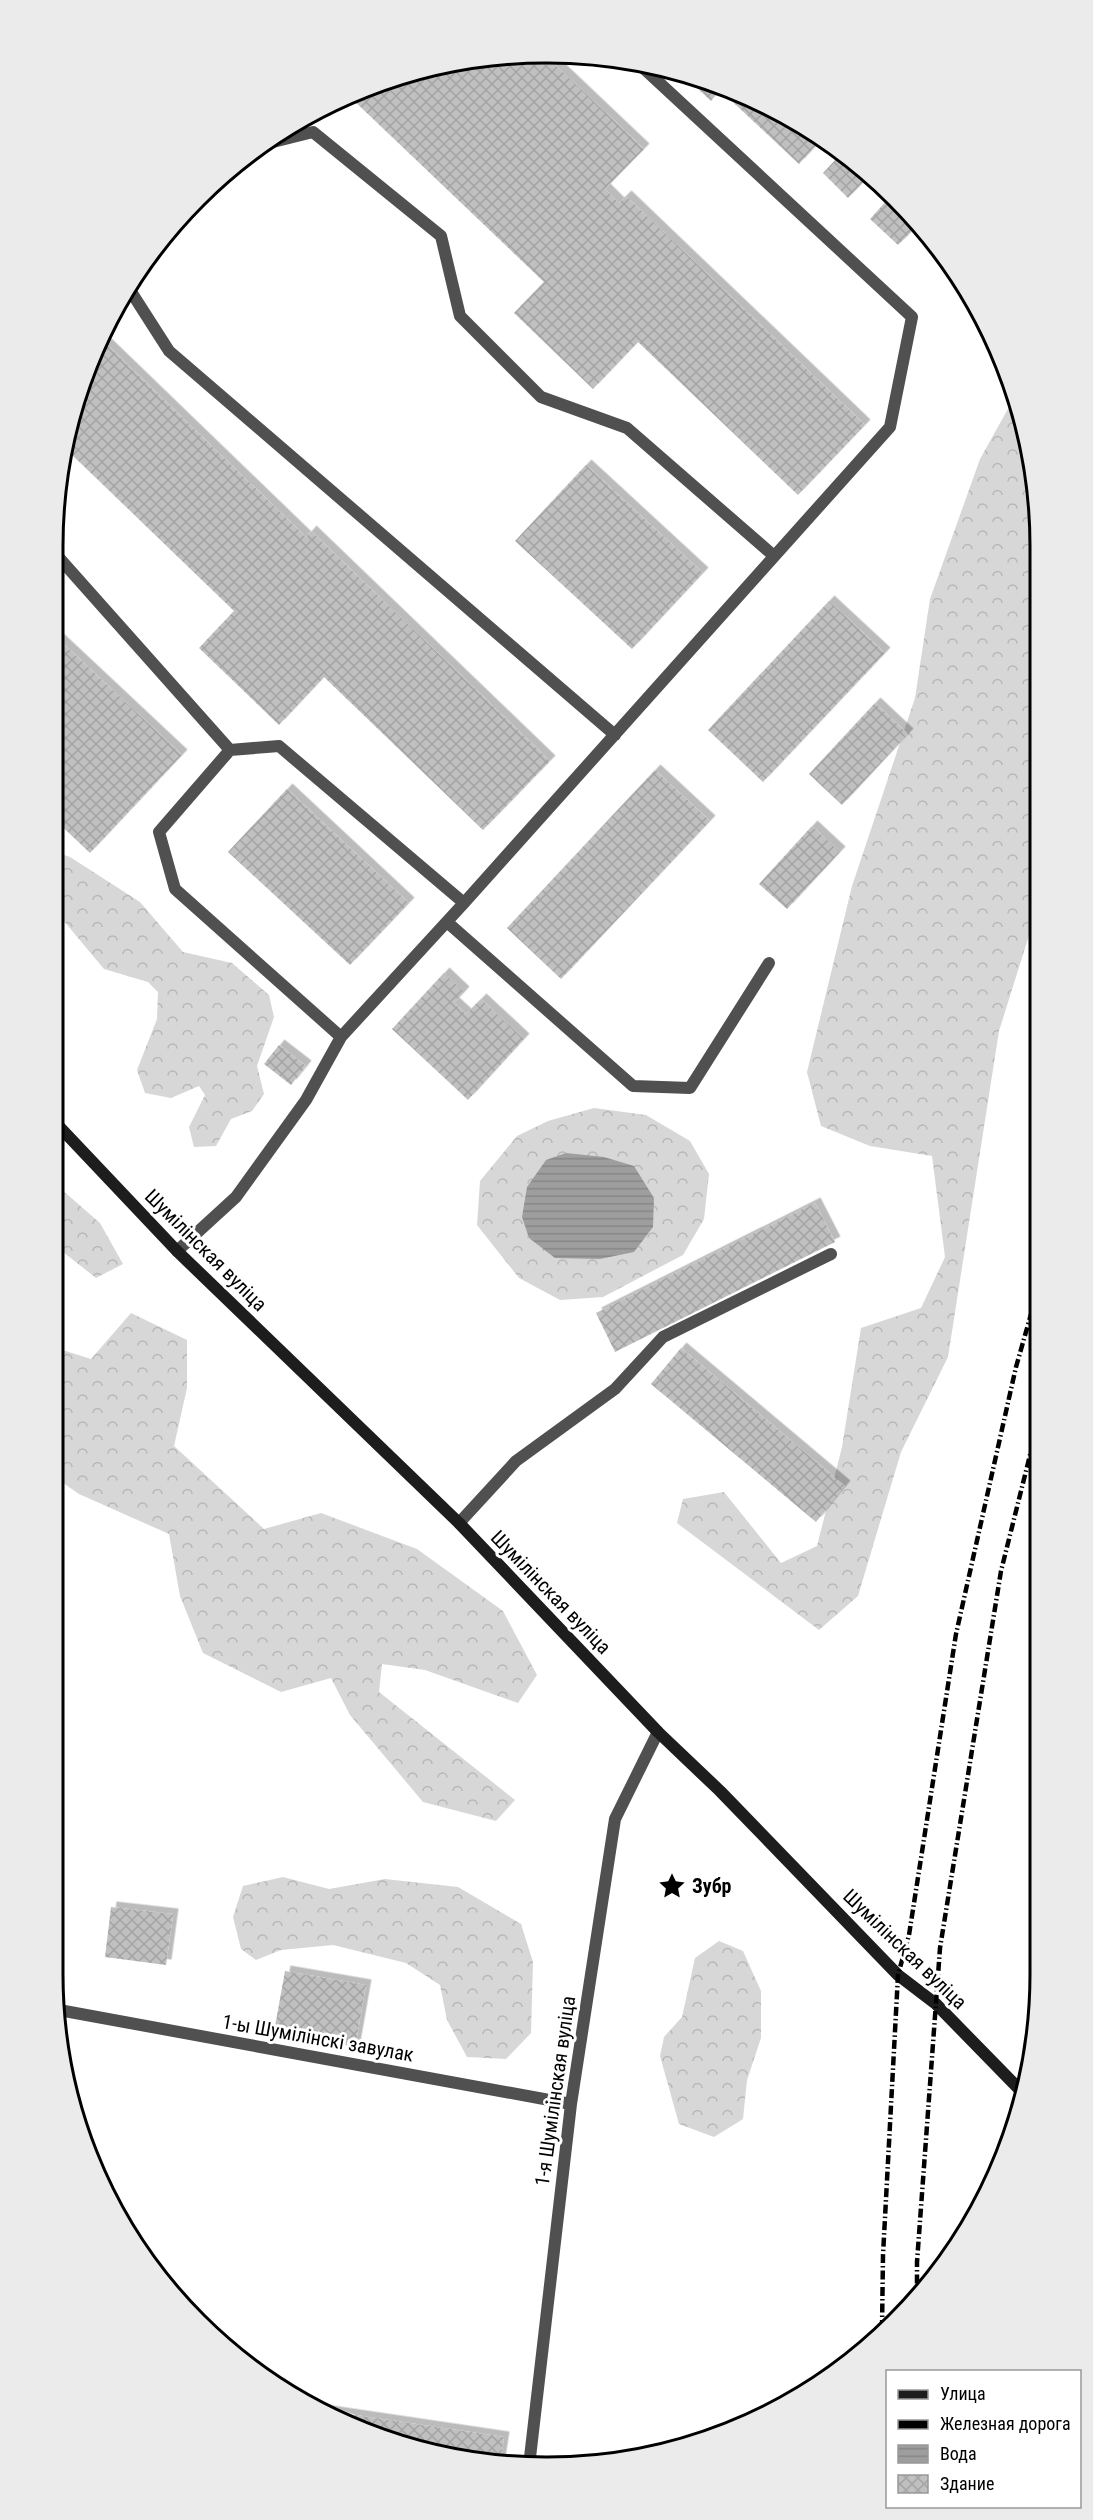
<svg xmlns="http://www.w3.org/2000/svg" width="1093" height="2520" viewBox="0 0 1093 2520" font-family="'Roboto Condensed',sans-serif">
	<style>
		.forest { fill: url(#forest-crowns) }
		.water { fill: url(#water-rules) }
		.building { fill: url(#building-cross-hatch); filter: url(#shadow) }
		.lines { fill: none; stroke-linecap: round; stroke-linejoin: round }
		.lane { stroke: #505050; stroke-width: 12 }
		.street { stroke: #505050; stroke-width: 12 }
		.secondary { stroke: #1d1d1d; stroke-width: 12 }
		.rail { stroke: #000; stroke-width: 4.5; stroke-dasharray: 9 3 1.5 3; stroke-linecap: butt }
		.labels { text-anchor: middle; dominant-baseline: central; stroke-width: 6; stroke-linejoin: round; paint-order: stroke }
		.street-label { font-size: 20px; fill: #000; stroke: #fff }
		.poi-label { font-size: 20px; font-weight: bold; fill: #000; stroke: #fff; text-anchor: start }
		.rim { fill: none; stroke: #000; stroke-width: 3 }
	</style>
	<defs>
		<pattern id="forest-crowns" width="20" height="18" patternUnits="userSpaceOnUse" patternTransform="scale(1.5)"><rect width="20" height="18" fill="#d7d7d7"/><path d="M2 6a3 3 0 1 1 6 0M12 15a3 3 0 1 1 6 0" fill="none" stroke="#b7b7b7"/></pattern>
		<pattern id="water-rules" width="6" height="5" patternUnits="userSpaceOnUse" patternTransform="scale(1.5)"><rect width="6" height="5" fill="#9e9e9e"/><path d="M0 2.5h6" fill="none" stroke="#868686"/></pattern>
		<pattern id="building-cross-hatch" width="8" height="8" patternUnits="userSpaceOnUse" patternTransform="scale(1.5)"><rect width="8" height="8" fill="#c0c0c0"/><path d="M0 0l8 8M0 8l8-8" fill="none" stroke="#a3a3a3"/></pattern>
		<filter id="shadow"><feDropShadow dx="5.5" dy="-5.5" stdDeviation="0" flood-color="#0004"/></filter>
	</defs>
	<rect width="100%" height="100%" fill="#fff"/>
	<path class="forest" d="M1014,398L1036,482L1037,910L999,1031L948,1357L901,1452L858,1596L819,1630L677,1523L683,1499L724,1492L781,1563L817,1546L842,1447L861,1328L921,1308L945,1257L932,1156L870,1146L821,1126L807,1072L852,886L915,698L930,599L980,459Z
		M53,851L70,857L140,902L183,952L232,963L269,995L274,1017L257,1066L264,1094L252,1111L231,1119L216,1146L194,1147L189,1127L205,1095L199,1086L171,1098L145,1093L137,1070L157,1019L158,992L148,982L104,969L58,914L53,911Z
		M594,1108L646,1115L690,1141L709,1174L704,1219L683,1255L603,1297L560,1300L519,1278L477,1225L480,1181L517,1136L548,1121Z
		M53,1182L100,1223L123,1264L96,1278L53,1244Z
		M131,1313L187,1340V1388L174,1446L264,1529L321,1513L417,1549L503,1611L537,1675L518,1703L425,1670L382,1664L379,1692L515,1800L496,1821L423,1802L350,1715L331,1678L281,1692L203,1653L180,1596L169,1534L79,1494L53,1476V1347L91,1359Z
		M283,1877L329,1889L385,1879L458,1887L521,1924L533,1962L531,2033L506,2059L467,2057L447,2020L440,1985L406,1963L333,1945L281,1950L256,1960L241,1949L233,1917L243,1886Z
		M719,1941L743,1951L761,1991V2038L747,2080L743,2119L714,2137L679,2124L660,2056L664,2037L682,2017L695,1958Z"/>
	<path class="water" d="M566,1153L604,1157L634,1166L654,1198L653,1227L634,1252L600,1259L555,1258L529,1238L522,1217L527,1187L546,1160Z"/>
	<path class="building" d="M515,54L545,55L644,149L605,189L619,203L626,196L865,425L798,495L638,342L593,389L514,313L544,282L349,96L419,69Z
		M681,73L706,79L821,140L799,164L720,90L711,101Z
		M843,152L869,176L848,198L823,173Z
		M890,197L918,225L898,245L870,219Z
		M101,339L306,537L311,531L550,761L483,830L324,677L279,725L199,648L234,611L68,451L79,387Z
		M586,465L703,573L632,649L515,541Z
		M829,601L885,653L763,782L708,730Z
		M53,634L182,755L90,853L53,818Z
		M875,703L908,734L842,805L809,774Z
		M655,770L710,821L561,979L507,928Z
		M287,789L409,903L350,965L228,852Z
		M812,826L840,852L787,909L759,884Z
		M444,973L464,992L454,1003L466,1014L481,999L524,1039L468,1100L392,1029Z
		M279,1045L306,1066L291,1085L264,1064Z
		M815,1203L835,1242L615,1352L596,1313Z
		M681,1348L845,1486L816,1522L651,1384Z
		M111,1907L173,1914L166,1965L105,1957Z
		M285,1971L366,1985L355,2047L274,2032Z
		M321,2410L504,2437L500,2463L450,2458Z"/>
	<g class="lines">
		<path class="lane" d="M261,145L313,132L441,236L460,316L541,397L627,428L774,556
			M128,287L169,351L615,735
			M53,551L230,750
			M447,922L633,1086L690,1088L769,963
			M341,1037L175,889L159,832L230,750L279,746L464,903
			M177,1251L236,1197L306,1100L341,1037L464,903L890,427L912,317L638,63
			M459,1523L516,1461L615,1389L663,1337L831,1254"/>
		<path class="street" d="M59,2010L571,2104
			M529,2466L571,2104L615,1819L658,1732"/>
		<path class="secondary" d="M53,1120L177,1251L459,1523L658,1732L720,1791L898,1975L936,2004L1021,2091"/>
		<path class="rail" d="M917,2300V2262L940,1948L1001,1571L1039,1419
			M882,2329L883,2255L898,1975L909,1935L956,1634L1016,1367L1039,1286"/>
	</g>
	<defs>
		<symbol id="sight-bare" viewBox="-9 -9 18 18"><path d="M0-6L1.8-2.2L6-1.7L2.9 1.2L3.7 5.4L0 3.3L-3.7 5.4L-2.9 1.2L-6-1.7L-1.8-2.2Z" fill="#000" stroke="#fff" stroke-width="2.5" paint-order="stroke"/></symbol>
	</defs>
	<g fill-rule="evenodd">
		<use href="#sight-bare" x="653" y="1867" width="38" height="38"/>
	</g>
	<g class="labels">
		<g class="street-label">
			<text transform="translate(206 1250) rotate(45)">Шумілінская вуліца</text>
			<text transform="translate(551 1592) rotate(46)">Шумілінская вуліца</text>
			<text transform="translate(905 1949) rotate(44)">Шумілінская вуліца</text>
			<text transform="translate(318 2038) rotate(10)">1-ы Шумілінскі завулак</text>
			<text transform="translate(555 2091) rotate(-82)">1-я Шумілінская вуліца</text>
		</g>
		<g class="poi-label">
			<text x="692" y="1886">Зубр</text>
		</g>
	</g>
	<path d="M0 0H1093V2520H0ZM546 63H547A483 483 0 0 1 1030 546V1974A483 483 0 0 1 547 2457H546A483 483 0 0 1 63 1974V546A483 483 0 0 1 546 63Z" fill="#ebebeb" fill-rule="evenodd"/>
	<path class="rim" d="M546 63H547A483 483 0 0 1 1030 546V1974A483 483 0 0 1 547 2457H546A483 483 0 0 1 63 1974V546A483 483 0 0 1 546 63Z"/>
	<rect x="886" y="2370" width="195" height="138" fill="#ffffff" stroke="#999999" stroke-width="1.5"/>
	<rect x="898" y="2390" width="30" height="9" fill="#1d1d1d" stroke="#999999" stroke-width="1.5"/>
	<text x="940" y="2400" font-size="18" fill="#000000">Улица</text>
	<rect x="898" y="2420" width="30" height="9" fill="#000000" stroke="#999999" stroke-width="1.5"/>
	<text x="940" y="2430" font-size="18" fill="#000000">Железная дорога</text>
	<rect x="898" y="2445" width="30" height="18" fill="url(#water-rules)" stroke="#999999" stroke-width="1.5"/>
	<text x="940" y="2460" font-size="18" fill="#000000">Вода</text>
	<rect x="898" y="2475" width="30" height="18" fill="url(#building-cross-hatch)" stroke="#999999" stroke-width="1.5"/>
	<text x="940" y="2490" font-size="18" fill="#000000">Здание</text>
</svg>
